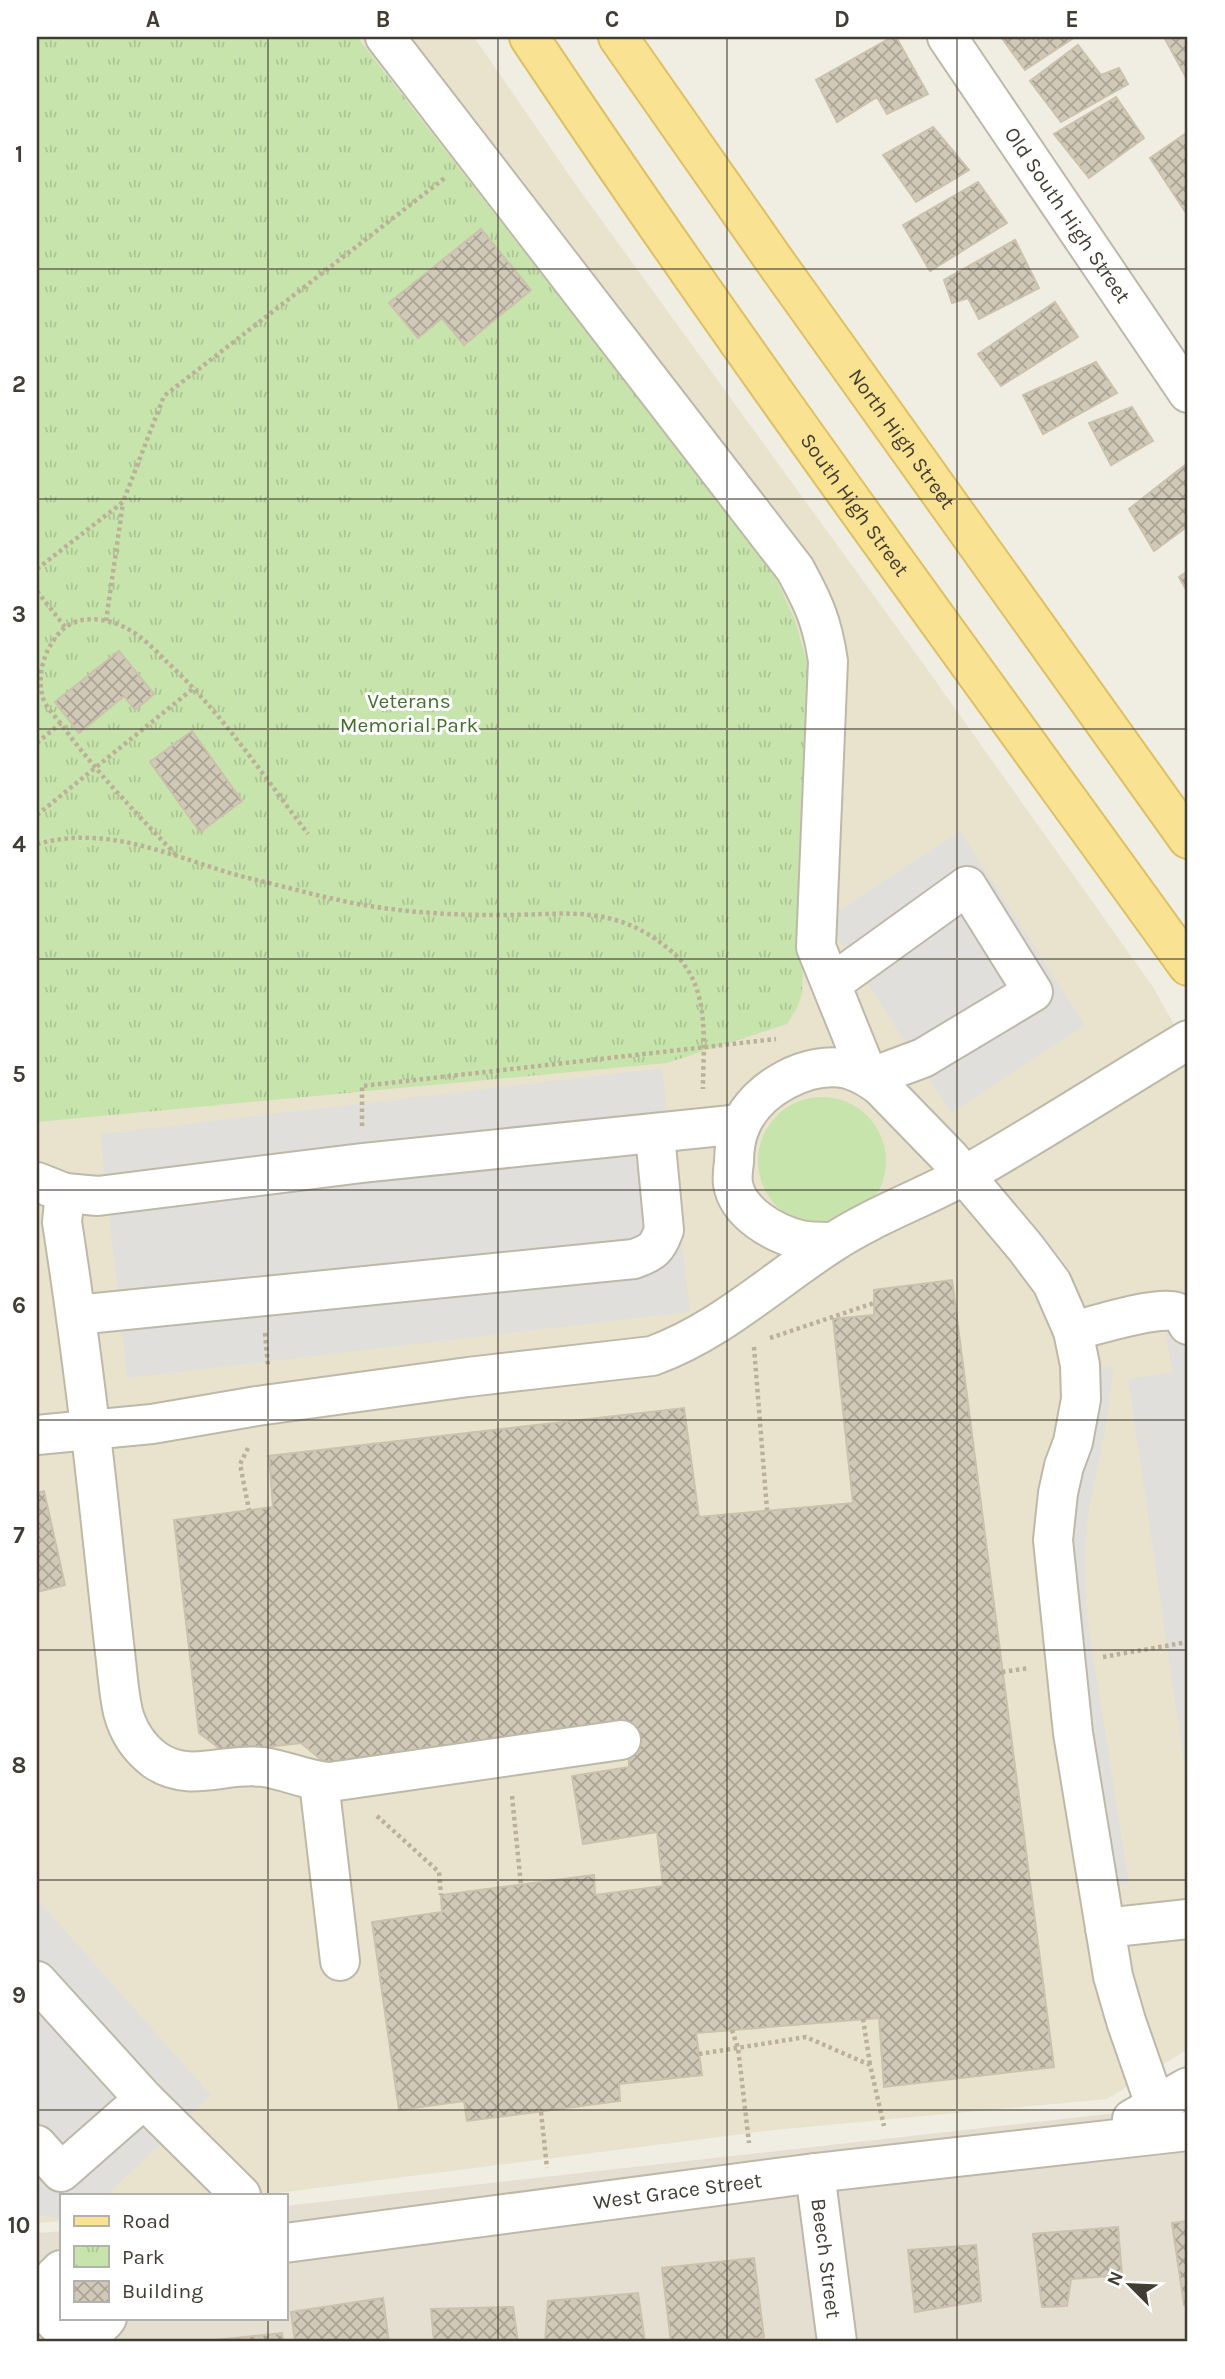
<svg xmlns="http://www.w3.org/2000/svg" width="1225" height="2379" viewBox="0 0 1225 2379" font-family="Karla,sans-serif">
	<style>
		.residential { fill: #e4dfd1 }
		.education { fill: #e9e3cd }
		.green { fill: #c7e4ac }
		.park { fill: url(#park-tufts) }
		.parking { fill: #e1dfdb }
		.building { fill: url(#building-cross-hatch); stroke: #ccc1ac; stroke-width: 2 }
		.lines { fill: none; stroke-linecap: round; stroke-linejoin: round }
		.minor-casing { stroke: #beb8a9; stroke-width: 42 }
		.major-casing { stroke: #ddc063; stroke-width: 42 }
		.path { stroke: #bcb198; stroke-width: 4.5; stroke-dasharray: 3.5 3.5; stroke-linecap: butt }
		.minor { stroke: #fff; stroke-width: 38 }
		.major { stroke: #f9e292; stroke-width: 38 }
		.grid { fill: none; stroke: #423d33; stroke-width: 2; stroke-opacity: 0.55 }
		.labels { text-anchor: middle; dominant-baseline: central; stroke-width: 6; stroke-linejoin: round; paint-order: stroke }
		.street-label { font-size: 21px; fill: #423d33; stroke: #fff }
		.park-label { font-size: 21px; fill: #40702a; stroke: #fff }
		.neatline { fill: none; stroke: #423d33; stroke-width: 2.5 }
		.grid-label { font-size: 23px; text-anchor: middle; font-weight: bold; fill: #423d33 }
	</style>
	<defs>
		<pattern id="park-tufts" width="24" height="20" patternUnits="userSpaceOnUse" patternTransform="scale(1.75)"><rect width="24" height="20" fill="#c7e4ac"/><path d="M3 7l-1-3M5 7V3M7 7l1-3M15 17l-1-3M17 17v-4M19 17l1-3" fill="none" stroke="#acc494"/></pattern>
		<pattern id="building-cross-hatch" width="8" height="8" patternUnits="userSpaceOnUse" patternTransform="scale(1.75)"><rect width="8" height="8" fill="#d1c9b8"/><path d="M0 0l8 8M0 8l8-8" fill="none" stroke="#aba496"/></pattern>
	</defs>
	<rect width="100%" height="100%" fill="#f0ede2"/>
	<path class="residential" d="M1188,2105V2342H37V2229L41,2233L61,2231V2318H285V2206Z"/>
	<path class="education" d="M37,37H474L576,185L922,662L1153,987L1188,1049V2049L1107,2099L774,2130L262,2195H61V2221L39,2223L37,2221Z"/>
	<path class="green" d="M758 1161a64 64 0 1 1 128 0a64 64 0 1 1-128 0Z"/>
	<path class="park" d="M37,37H357L773,572L795,620L807,662L812,709L802,994L797,1008L787,1024L667,1063L37,1122Z"/>
	<path class="parking" d="M960,831L1085,1025L951,1113L826,919Z
		M662,1068L690,1312L127,1378L100,1134Z
		M1188,1288V1791L1128,1379L1172,1372L1160,1292Z
		M1090,1362L1113,1368L1106,1426L1088,1515L1085,1563L1087,1616L1129,1884L1106,1886L1063,1597Z
		M37,1899L211,2095L107,2195H61V2218L40,2216L37,2213Z"/>
	<path class="building" d="M892,37H896L928,94L887,114L877,97L837,122L816,80Z
		M1001,37H1075L1025,70Z
		M1164,37H1188V81Z
		M1078,45L1101,75L1119,68L1128,84L1061,122L1030,81Z
		M1116,97L1144,138L1089,178L1054,134Z
		M933,127L969,170L916,202L883,155Z
		M1188,132V216L1150,158Z
		M978,182L1007,223L930,271L903,225Z
		M481,229L531,290L464,345L442,318L418,338L389,303Z
		M1015,240L1039,288L979,319L968,298L952,303L944,280Z
		M1055,302L1078,337L1001,386L978,354Z
		M1096,362L1117,393L1043,434L1023,395Z
		M1132,407L1153,441L1111,465L1089,423Z
		M1185,465L1188,470V526L1154,551L1129,509Z
		M1188,571V593L1179,577Z
		M119,651L154,694L135,710L124,696L79,733L55,702Z
		M192,731L242,801L200,832L150,762Z
		M952,1280L1054,2067L884,2087L879,2018L696,2033L702,2075L619,2084L620,2101L467,2121L464,2101L399,2110L372,1922L442,1912L441,1895L594,1875L595,1895L663,1886L657,1832L583,1844L572,1776L629,1767L628,1726L330,1767L301,1743L224,1752L199,1733L174,1520L273,1507L269,1456L684,1408L699,1517L853,1503L833,1319L874,1315V1290Z
		M44,1491L65,1585L37,1592V1493Z
		M1188,2221V2305H1184L1172,2223Z
		M1118,2227L1122,2275L1071,2279L1067,2306L1042,2307L1033,2234Z
		M976,2245L981,2301L915,2312L908,2250Z
		M754,2258L764,2337L736,2342H671L662,2268Z
		M638,2293L645,2342H545L548,2301Z
		M383,2298L389,2342H295L291,2312Z
		M513,2307L518,2342H434L431,2309Z
		M282,2333L283,2342H196Z"/>
	<g class="lines">
		<defs>
			<g id="minor">
				<path d="M385,37L795,569C814,604 822,621 828,661L816,947L869,1078L923,1058L1033,992L967,886L831,984"/>
				<path id="s1" d="M947,37L1188,393"/>
				<path d="M37,1182L65,1193L98,1196L362,1163L741,1124"/>
				<path d="M65,1193L62,1222C78,1325 91,1429 102,1533C106,1570 110,1607 114,1644C117,1666 118,1690 123,1712C128,1731 139,1748 155,1760C190,1784 225,1762 263,1767C286,1770 307,1781 330,1782L621,1740"/>
				<path d="M832,1242C822,1242 810,1242 800,1240C773,1233 738,1213 733,1184C732,1177 733,1169 734,1162C734,1150 736,1136 741,1125C757,1088 809,1060 848,1069C861,1073 871,1079 881,1087L950,1158L1025,1247L1052,1283L1073,1331L1080,1365L1081,1399L1073,1442L1064,1466L1058,1493L1053,1540L1073,1733L1113,1976L1126,2021L1165,2133"/>
				<path d="M76,1315L634,1259C653,1252 657,1249 664,1230L655,1135"/>
				<path d="M1073,1331C1097,1325 1149,1308 1172,1311C1181,1312 1184,1318 1188,1325"/>
				<path d="M37,1435L152,1424L257,1406L468,1377L652,1356C719,1332 773,1281 832,1243C873,1216 921,1199 965,1175C1041,1132 1113,1085 1188,1040"/>
				<path d="M319,1782L340,1961"/>
				<path d="M1105,1928L1188,1919"/>
				<path d="M37,1981L144,2099L241,2195"/>
				<path d="M1132,2119L1188,2087"/>
				<path d="M37,2145L61,2172L144,2099"/>
				<path id="s2" d="M815,2173L837,2342"/>
				<path id="s3" d="M285,2243L815,2173L1188,2131"/>
				<path d="M61,2270C18,2307 76,2359 107,2318"/>
			</g>
			<g id="major">
				<path id="s4" d="M529,37C740,353 966,658 1188,966"/>
				<path id="s5" d="M618,37L779,267L1188,839"/>
			</g>
		</defs>
		<use href="#minor" class="minor-casing"/>
		<use href="#major" class="major-casing"/>
		<path class="path" d="M37,569L123,502L164,396L446,177
			M37,591L65,627
			M106,621L123,503
			M37,743L61,723
			M37,815L195,687
			M37,844C112,823 178,860 248,878C292,888 337,902 383,908C419,913 457,915 494,915C563,916 611,901 670,950C712,984 703,1041 703,1089
			M176,855C137,814 98,774 64,728C58,719 46,708 43,698C36,674 45,647 62,630C79,614 107,618 126,628C142,636 155,650 167,662C221,712 263,775 308,834
			M362,1126V1086L776,1039
			M265,1333L268,1366
			M770,1338L874,1303
			M754,1347L767,1510
			M248,1448L240,1464L249,1510
			M1103,1657L1188,1642
			M1002,1672L1029,1668
			M512,1796L521,1885
			M377,1816L439,1872L441,1895
			M863,2019L870,2064
			M732,2030L738,2048L749,2143
			M699,2054L806,2037L870,2065L884,2126
			M541,2112L547,2168"/>
		<use href="#minor" class="minor"/>
		<use href="#major" class="major"/>
	</g>
	<path class="grid" d="M268,37V2195M498,37V2342M727,37V2342M957,37V2342M37,269H1188M37,499H1188M37,729H1188M37,959H1188M37,1190H1188M37,1420H1188M37,1650H1188M37,1880H1188M37,2110H1188M268,2318V2342"/>
	<g class="labels">
		<g class="street-label">
			<text stroke="none"><textPath href="#s1" startOffset="215">Old South High Street</textPath></text>
			<text stroke="none"><textPath href="#s5" startOffset="492">North High Street</textPath></text>
			<text stroke="none"><textPath href="#s4" startOffset="570">South High Street</textPath></text>
			<text stroke="none"><textPath href="#s3" startOffset="396">West Grace Street</textPath></text>
			<text stroke="none"><textPath href="#s2" startOffset="86">Beech Street</textPath></text>
		</g>
		<g class="park-label">
			<text x="409" y="701">Veterans<tspan x="409" dy="24">Memorial Park</tspan></text>
		</g>
	</g>
	<rect width="1225" height="2379" fill="none" stroke="#ffffff" stroke-width="77"/>
	<rect x="60" y="2194" width="228" height="126" fill="#ffffff" stroke="#b3b1ad" stroke-width="2"/>
	<rect x="74" y="2216" width="35" height="10" fill="#f9e292" stroke="#b3b1ad" stroke-width="2"/>
	<text x="122" y="2228" font-size="21" fill="#423d33">Road</text>
	<rect x="74" y="2246" width="35" height="21" fill="url(#park-tufts)" stroke="#b3b1ad" stroke-width="2"/>
	<text x="122" y="2264" font-size="21" fill="#423d33">Park</text>
	<rect x="74" y="2281" width="35" height="21" fill="url(#building-cross-hatch)" stroke="#b3b1ad" stroke-width="2"/>
	<text x="122" y="2298" font-size="21" fill="#423d33">Building</text>
	<g transform="translate(1130 2285) rotate(294)" stroke="#ffffff" stroke-width="5" paint-order="stroke">
	<path d="M0-5L12 26L0 18L-12 26Z" fill="#423d33"/>
	<text y="-10" font-size="19" font-weight="bold" text-anchor="middle" fill="#423d33">N</text>
	</g>
	<rect x="38" y="38" width="1148" height="2302" class="neatline"/>
	<g class="grid-label">
		<text x="153" y="27">A</text>
		<text x="383" y="27">B</text>
		<text x="612" y="27">C</text>
		<text x="842" y="27">D</text>
		<text x="1072" y="27">E</text>
		<text x="19" y="162">1</text>
		<text x="19" y="392">2</text>
		<text x="19" y="622">3</text>
		<text x="19" y="852">4</text>
		<text x="19" y="1082">5</text>
		<text x="19" y="1313">6</text>
		<text x="19" y="1543">7</text>
		<text x="19" y="1773">8</text>
		<text x="19" y="2003">9</text>
		<text x="19" y="2233">10</text>
	</g>
</svg>
